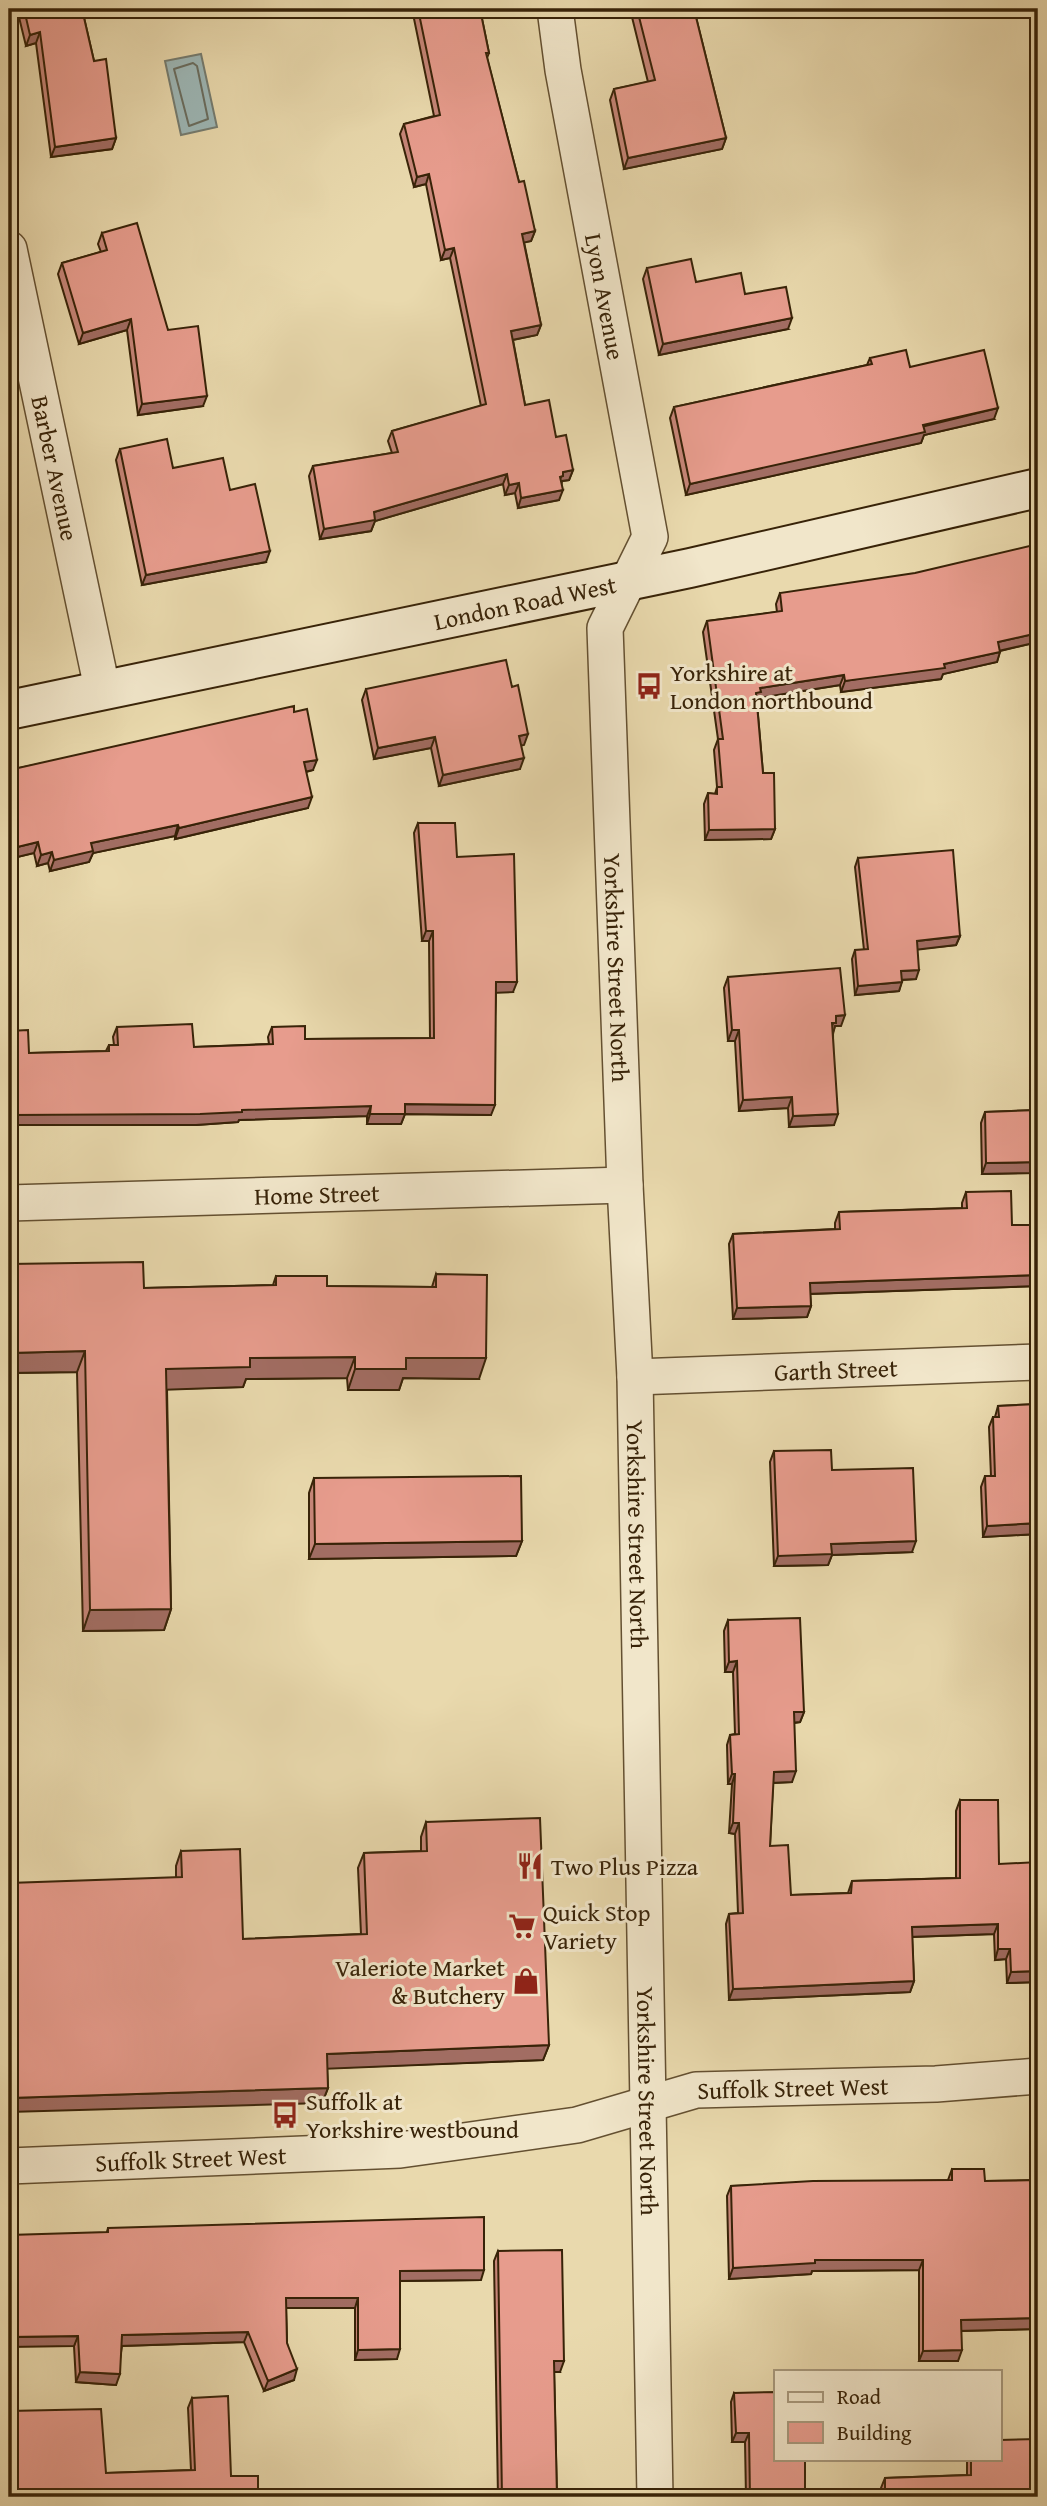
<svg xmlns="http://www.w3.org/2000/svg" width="1047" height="2506" viewBox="0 0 1047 2506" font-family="'Gentium Book Plus',serif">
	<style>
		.water { fill: #9db7b6; stroke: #757c70; stroke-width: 2 }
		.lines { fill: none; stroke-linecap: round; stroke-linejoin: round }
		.shore { stroke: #6a6d5f; stroke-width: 2 }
		.street-casing { stroke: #645031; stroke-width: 38 }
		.secondary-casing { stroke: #382308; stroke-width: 42 }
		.street { stroke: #f1e6ca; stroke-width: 35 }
		.secondary { stroke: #f1e6ca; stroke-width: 38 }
		.wall { fill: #c78679; stroke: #382308; stroke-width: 2 }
		.shaded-wall { fill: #a26d63; stroke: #382308; stroke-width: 2 }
		.building { fill: #e79c8d; stroke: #382308; stroke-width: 2 }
		.labels { text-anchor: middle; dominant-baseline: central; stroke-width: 6; stroke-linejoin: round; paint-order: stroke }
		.street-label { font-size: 24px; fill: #382308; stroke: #f1e6ca }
		.poi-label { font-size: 24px; fill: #382308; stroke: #f1e6ca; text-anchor: start }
	</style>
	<rect width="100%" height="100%" fill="#e9d9ad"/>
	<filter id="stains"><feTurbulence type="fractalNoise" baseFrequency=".00286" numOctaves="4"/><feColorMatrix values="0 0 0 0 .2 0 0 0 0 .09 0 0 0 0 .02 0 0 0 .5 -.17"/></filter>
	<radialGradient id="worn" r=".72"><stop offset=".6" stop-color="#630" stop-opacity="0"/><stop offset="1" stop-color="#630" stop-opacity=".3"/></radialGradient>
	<path class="water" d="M201,54L217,127L181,135L165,61Z"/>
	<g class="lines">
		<path class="shore" d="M193,63L197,66L208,119L189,126L174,69Z"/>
		<defs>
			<g id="street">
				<path id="s1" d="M555,9L563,70L650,537L605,628L625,1185L635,1377L655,2497"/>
				<path id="s2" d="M9,249L102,688"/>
				<path id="s3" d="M9,1203L625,1185"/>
				<path id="s4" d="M635,1377L1038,1362"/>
				<path id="s5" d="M9,2166L400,2150L577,2125L696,2090L936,2084L1038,2076"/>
			</g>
			<g id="secondary">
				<path id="s6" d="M9,710L690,568L1038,488"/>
			</g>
		</defs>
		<use href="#street" class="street-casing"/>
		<use href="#secondary" class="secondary-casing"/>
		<use href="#street" class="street"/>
		<use href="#secondary" class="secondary"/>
	</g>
	<path class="wall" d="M17,9H82L94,61L116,138L112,149L51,157L36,43L26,46Z
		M412,9H480L489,53L487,58L519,182L535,231L531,241L524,242L541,325L537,335L513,340L525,405L556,437L573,470L569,480L562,481L559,500L518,508L515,493L505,495L503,484L375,521L371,531L320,539L309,476L313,466L392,453L388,441L392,431L481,406L450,258L441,260L426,184L414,187L400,134L404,124L434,116Z
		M630,9H694L726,138L722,149L624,169L610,100L614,89L648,82Z
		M102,233L168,330L203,406L138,415L127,330L79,344L58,274L62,263L101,252L98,244Z
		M647,268L696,282L788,329L659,355L643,279Z
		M870,358L910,367L994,419L924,435L921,443L686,495L670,418L674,407L867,365Z
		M120,449L230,490L266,562L142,585L116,460Z
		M780,593L1038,642L1000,651L997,662L943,674L941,679L841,692L840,685L759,698L757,703L763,773L775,829L771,839L705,840L704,804L708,793L715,794L717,787L714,750L718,739L703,632L707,621L777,612L776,604Z
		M366,689L524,745H521L520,769L439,786L431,748L374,759L362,700Z
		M294,712L313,770L306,772L308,808L175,839V836L93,853L89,862L50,871L48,863L37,866L34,853L9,859V770Z
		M418,823L457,857L513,992H496L491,1115L405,1114L401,1124H367V1116L239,1120L238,1122L196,1125L29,1053L106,1051L109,1045H114L113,1037L117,1027L194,1047L269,1044L268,1037L272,1027L305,1039L430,1038L429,941H422L414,833Z
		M858,858L960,936L956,945L917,949L916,979L902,980L899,991L855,995L852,959L855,950H864L855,867Z
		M728,977L841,1026H835L833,1032L834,1125L789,1127L788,1108L739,1111L735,1041H728L724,988Z
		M1038,1110V1164L1035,1173L982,1174L981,1123L985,1112Z
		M966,1192L1012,1225H1038V1286L810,1294L811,1306L807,1317L733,1319L729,1244L733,1234L835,1229V1223L839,1212L962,1208V1203Z
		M9,1264L144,1288L273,1285L276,1276L327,1286L432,1287L436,1274L479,1379L403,1378L399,1390H348L347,1378L246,1379L243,1387L167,1389L171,1609L164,1630L83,1631L77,1372L9,1373Z
		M1038,1404V1534L983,1537L981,1487L985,1476H991L989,1427L993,1417H995L998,1406Z
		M774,1451L832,1470L912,1552L832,1555L828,1565L774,1566L770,1462Z
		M314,1478L522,1541L516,1556L309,1559V1493Z
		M728,1620L804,1712L800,1722L794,1723L792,1782L773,1783L770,1846L791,1895L848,1893L852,1881L956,1878V1811L960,1800L999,1864L1038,1982L1007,1983L1006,1959L995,1960L994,1934L912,1937L914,1981L910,1992L729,2000L726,1924L729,1914L738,1913L735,1834L729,1833L732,1784H728L727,1745L730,1735L735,1734L733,1672H725L724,1631Z
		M426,1822L549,2045L543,2060L327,2068L328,2088L322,2103L176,1877V1866L181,1851L243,1939L361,1934L358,1868L364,1853L421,1851V1837Z
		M952,2169L985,2181L1038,2180V2329L961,2331L958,2361H919V2270L812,2271L811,2274L729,2279L727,2196L731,2186L948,2180Z
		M108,2228L481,2280L400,2281L397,2359L355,2360V2308H286L287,2343L294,2380L264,2391L244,2342L122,2346L116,2385L76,2382L74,2346Z
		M498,2251L560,2372H554L557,2497H498L494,2261Z
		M734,2393L805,2497H746L745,2442H732L731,2402Z
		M192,2398L231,2476L258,2494L9,2497L106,2473L191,2470L188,2408Z
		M967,2459H1000L1038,2497H881V2488L885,2478L967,2475Z"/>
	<path class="shaded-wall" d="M40,32L36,43L26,46L30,35Z
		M116,138L112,149L51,157L55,147Z
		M726,138L722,149L624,169L628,158Z
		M429,174L426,184L414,187L417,177Z
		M535,231L531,241L518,244L522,234Z
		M454,248L450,258L441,260L445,250Z
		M792,318L788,329L659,355L663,344Z
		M131,319L127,330L79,344L83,333Z
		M541,325L537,335L507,341L511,331Z
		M207,396L203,406L138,415L142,404Z
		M998,408L994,419L924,435L921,443L686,495L690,484Z
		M573,470L569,480L562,481L557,487L563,472Z
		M507,474L503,484L375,521L371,531L320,539L324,529L374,512Z
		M519,483L515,493L505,495L509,485Z
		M563,490L559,500L518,508L521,498Z
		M270,551L266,562L142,585L146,575Z
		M1038,633V642L994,652L998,642Z
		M1000,652L997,662L943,674L941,679L841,692L845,681L944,664Z
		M844,675L840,685L759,698L757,703L752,704L756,693L760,688Z
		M528,734L524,745L515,747L519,736Z
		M435,737L431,748L374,759L378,748Z
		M524,758L520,769L439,786L443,775Z
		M317,760L313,770L300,773L304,762Z
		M312,797L308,808L175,839L179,828Z
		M178,825L175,836L93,853L89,862L50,871L54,860L91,843Z
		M775,829L771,839L705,840L709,830Z
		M38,842L34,853L9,859V849Z
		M52,852L48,863L37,866L41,855Z
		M426,931H433L429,941H422Z
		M960,936L956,945L914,950L917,941Z
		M919,970L916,979L898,980L901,971Z
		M496,982H517L513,992L492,993Z
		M902,982L899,991L855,995L858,986Z
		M845,1015L841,1026H835L833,1034H829L836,1016Z
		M732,1030H739L735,1041H728Z
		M792,1097L788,1108L739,1111L743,1100Z
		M405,1104L495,1105L491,1115L405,1114L401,1124H367L370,1114Z
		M371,1106L367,1116L239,1120L238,1122L196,1125H9V1115Z
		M838,1114L834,1125L789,1127L793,1116Z
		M1038,1162L1035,1173L982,1174L986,1163Z
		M1038,1275V1286L806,1294L810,1283Z
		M811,1306L807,1317L733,1319L737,1308Z
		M85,1351L77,1372L9,1373V1353Z
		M355,1357L347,1378L246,1379L243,1387L159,1390L166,1369L250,1358Z
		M406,1358H486L479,1379L403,1378L399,1390H348L355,1369Z
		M1038,1523V1534L983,1537L987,1526Z
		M522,1541L516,1556L309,1559L315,1544Z
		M916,1541L912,1552L832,1555L828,1565L774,1566L778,1556L831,1544Z
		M171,1609L164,1630L83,1631L90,1610Z
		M737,1661L733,1672H725L729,1662Z
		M794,1712H804L800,1722L790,1723Z
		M796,1771L792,1782L770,1783L774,1772Z
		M732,1774H735L732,1784H728Z
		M733,1823H739L735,1834L729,1833Z
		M998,1924L994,1934L908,1937L912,1927Z
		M998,1949H1010L1006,1959L995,1960Z
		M1038,1971V1982L1007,1983L1011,1972Z
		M914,1981L910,1992L729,2000L733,1989Z
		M549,2045L543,2060L321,2069L327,2054Z
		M328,2088L322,2103L9,2112V2098Z
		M815,2260H923L919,2270L812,2271L811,2274L729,2279L733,2268Z
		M484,2270L481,2280L396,2281L400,2271Z
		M286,2298H358L355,2308H282Z
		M1038,2318V2329L957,2331L961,2320Z
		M248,2332L244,2342L119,2346L122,2335Z
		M78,2336L74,2346L9,2347V2337Z
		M400,2349L397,2359L355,2360L358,2350Z
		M962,2350L958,2361H919L923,2351Z
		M554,2361H564L560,2372H550Z
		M297,2369L294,2380L264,2391L268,2381Z
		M80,2372L120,2374L116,2385L76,2382Z
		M736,2433H749L745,2442H732Z"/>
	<path class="building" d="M24,9H82L94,61L106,59L116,138L55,147L40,32L30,35Z
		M418,9H480L489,53H486L519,182L524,181L535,231L522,234L541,325L511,331L525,405L549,400L556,437L566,435L573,470L563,472V476L560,477L563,490L521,498L519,483L509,485L507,474L374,512L375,520L324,529L313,466L398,452L392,431L486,404L454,248L445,250L429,174L417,177L404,124L440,115Z
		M637,9H694L726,138L628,158L614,89L655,80Z
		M137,223L168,330L198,326L207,396L142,404L131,319L83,333L62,263L107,250L102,233Z
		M691,259L696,282L741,273L745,294L786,287L792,318L663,344L647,268Z
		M906,350L910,367L984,350L998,408L923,425L925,432L690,484L674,407L872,364L870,358Z
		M167,439L173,468L223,458L230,490L255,484L270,551L146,575L120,449Z
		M1038,544V633L998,642L1000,652L944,664L945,668L845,681L844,675L760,688L761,692L756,693L763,773H774L775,829L709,830L708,793L717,794V787H722L718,739H723L707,621L782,611L780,593L915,573Z
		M506,660L512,687L518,685L528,734L519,736L524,758L443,775L435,737L378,748L366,689Z
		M294,706V712L307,709L317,760L304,762L312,797L179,828L178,825L91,843L93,851L54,860L52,852L41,855L38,842L9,849V770Z
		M418,823H455L457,857L514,854L517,982H496L495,1105L405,1104V1114H370L371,1106L242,1110V1112L200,1114L9,1115V1031L28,1030L29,1053L109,1051V1045H118L117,1027L192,1024L194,1047L273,1044L272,1027L305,1026V1039L434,1038L433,931H426Z
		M953,850L960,936L917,941L919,970L901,971L902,982L858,986L855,950L868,949L858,858Z
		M840,968L845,1015L836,1016V1023H832L838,1114L793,1116L792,1097L743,1100L739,1030H732L728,977Z
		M1038,1110V1162L986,1163L985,1112Z
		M1011,1191L1012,1225H1038V1275L810,1283L811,1306L737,1308L733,1234L840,1229L839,1212L967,1208L966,1192Z
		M143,1262L144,1288L276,1285V1276H327V1286L436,1287V1274L487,1275L486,1358H406V1369H355V1357L250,1358V1367L166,1369L171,1609L90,1610L85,1351L9,1353V1264Z
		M1038,1404V1523L987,1526L985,1476H995L993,1417H999L998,1406Z
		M831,1450L832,1470L913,1468L916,1541L831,1544L832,1554L778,1556L774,1451Z
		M521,1476L522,1541L315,1544L314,1478Z
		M800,1618L804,1712H794L796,1771L774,1772L770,1846L788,1845L791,1895L851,1893L852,1881L960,1878V1800H998L999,1864L1038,1862V1971L1011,1972L1010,1949H998V1924L912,1927L914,1981L733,1989L729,1914L743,1913L739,1823H733L735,1774H732L730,1735L739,1734L737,1661L729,1662L728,1620Z
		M540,1818L549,2045L327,2054L328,2088L9,2098V1883L182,1877L181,1851L240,1849L243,1939L367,1934L364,1853L427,1851L426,1822Z
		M952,2169H984L985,2181L1038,2180V2318L961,2320L962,2350L923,2351V2260H815V2263L733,2268L731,2186L813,2181L952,2180Z
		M484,2217V2270L400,2271V2349L358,2350V2298H286L287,2343L297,2369L268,2381L248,2332L122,2335L120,2374L80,2372L78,2336L9,2337V2235L108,2232V2228Z
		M562,2250L564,2361H554L557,2497H502L498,2251Z
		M776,2392V2459H805V2497H750L749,2433H736L734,2393Z
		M228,2396L231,2476H258V2494L346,2493L348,2497H9V2411L101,2409L106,2473L195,2470L192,2398Z
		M1038,2439V2497H885V2478L971,2475V2459H1000V2440Z
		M438,2492V2497H358V2493Z"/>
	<defs>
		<symbol id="bus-bare" viewBox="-9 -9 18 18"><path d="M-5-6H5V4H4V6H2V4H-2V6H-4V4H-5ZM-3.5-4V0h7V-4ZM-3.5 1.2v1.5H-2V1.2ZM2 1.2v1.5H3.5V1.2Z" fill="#8f2418" stroke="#f1e6ca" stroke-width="2.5" paint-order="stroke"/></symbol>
		<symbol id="restaurant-bare" viewBox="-9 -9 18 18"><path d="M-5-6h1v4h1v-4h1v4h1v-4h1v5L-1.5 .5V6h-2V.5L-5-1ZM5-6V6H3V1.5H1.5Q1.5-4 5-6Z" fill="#8f2418" stroke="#f1e6ca" stroke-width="2.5" paint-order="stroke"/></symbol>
		<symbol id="supermarket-bare" viewBox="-9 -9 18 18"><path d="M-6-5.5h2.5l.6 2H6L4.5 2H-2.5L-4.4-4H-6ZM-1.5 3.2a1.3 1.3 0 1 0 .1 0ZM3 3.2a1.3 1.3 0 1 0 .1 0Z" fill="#8f2418" stroke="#f1e6ca" stroke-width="2.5" paint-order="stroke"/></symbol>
		<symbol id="shop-bare" viewBox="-9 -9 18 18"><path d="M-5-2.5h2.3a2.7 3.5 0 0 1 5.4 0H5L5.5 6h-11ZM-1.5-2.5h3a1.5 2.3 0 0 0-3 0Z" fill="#8f2418" stroke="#f1e6ca" stroke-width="2.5" paint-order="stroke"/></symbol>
	</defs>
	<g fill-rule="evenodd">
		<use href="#bus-bare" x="630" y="667" width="38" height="38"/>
		<use href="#restaurant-bare" x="511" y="1847" width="38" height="38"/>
		<use href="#supermarket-bare" x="503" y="1907" width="38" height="38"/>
		<use href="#shop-bare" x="507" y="1962" width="38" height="38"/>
		<use href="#bus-bare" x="266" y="2096" width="38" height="38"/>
	</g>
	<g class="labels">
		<g class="street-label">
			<text stroke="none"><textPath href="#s1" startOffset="292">Lyon Avenue</textPath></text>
			<text stroke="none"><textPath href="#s2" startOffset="224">Barber Avenue</textPath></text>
			<text stroke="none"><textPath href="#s6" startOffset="527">London Road West</textPath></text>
			<text stroke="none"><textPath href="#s1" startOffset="978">Yorkshire Street North</textPath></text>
			<text stroke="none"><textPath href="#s3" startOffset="308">Home Street</textPath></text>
			<text stroke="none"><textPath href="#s4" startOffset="201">Garth Street</textPath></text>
			<text stroke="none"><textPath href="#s1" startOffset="1545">Yorkshire Street North</textPath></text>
			<text stroke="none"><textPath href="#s5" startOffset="791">Suffolk Street West</textPath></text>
			<text stroke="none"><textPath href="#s1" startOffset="2112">Yorkshire Street North</textPath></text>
			<text stroke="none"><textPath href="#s5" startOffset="182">Suffolk Street West</textPath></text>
		</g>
		<g class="poi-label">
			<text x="670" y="672">Yorkshire at<tspan x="670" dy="28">London northbound</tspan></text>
			<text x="551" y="1866">Two Plus Pizza</text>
			<text x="543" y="1912">Quick Stop<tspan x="543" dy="28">Variety</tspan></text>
			<text x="505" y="1967" text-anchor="end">Valeriote Market<tspan x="505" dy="28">&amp; Butchery</tspan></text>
			<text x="306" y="2101">Suffolk at<tspan x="306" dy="28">Yorkshire westbound</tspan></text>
		</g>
	</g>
	<rect width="1047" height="2506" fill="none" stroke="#e9d9ad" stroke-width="35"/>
	<rect x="10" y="10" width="1026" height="2485" fill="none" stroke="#382308" stroke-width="3.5"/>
	<rect x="18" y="18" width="1012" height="2471" fill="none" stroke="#382308" stroke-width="2"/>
	<rect x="774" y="2370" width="228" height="91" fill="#f1e6ca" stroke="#a7987c" stroke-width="2"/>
	<rect x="788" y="2392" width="35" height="10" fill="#f1e6ca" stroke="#a7987c" stroke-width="2"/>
	<text x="837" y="2404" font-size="21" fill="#382308">Road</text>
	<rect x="788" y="2422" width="35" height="21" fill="#e79c8d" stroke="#a7987c" stroke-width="2"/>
	<text x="837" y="2440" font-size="21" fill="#382308">Building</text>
	<rect width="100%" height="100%" filter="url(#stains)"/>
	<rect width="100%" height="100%" fill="url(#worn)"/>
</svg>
